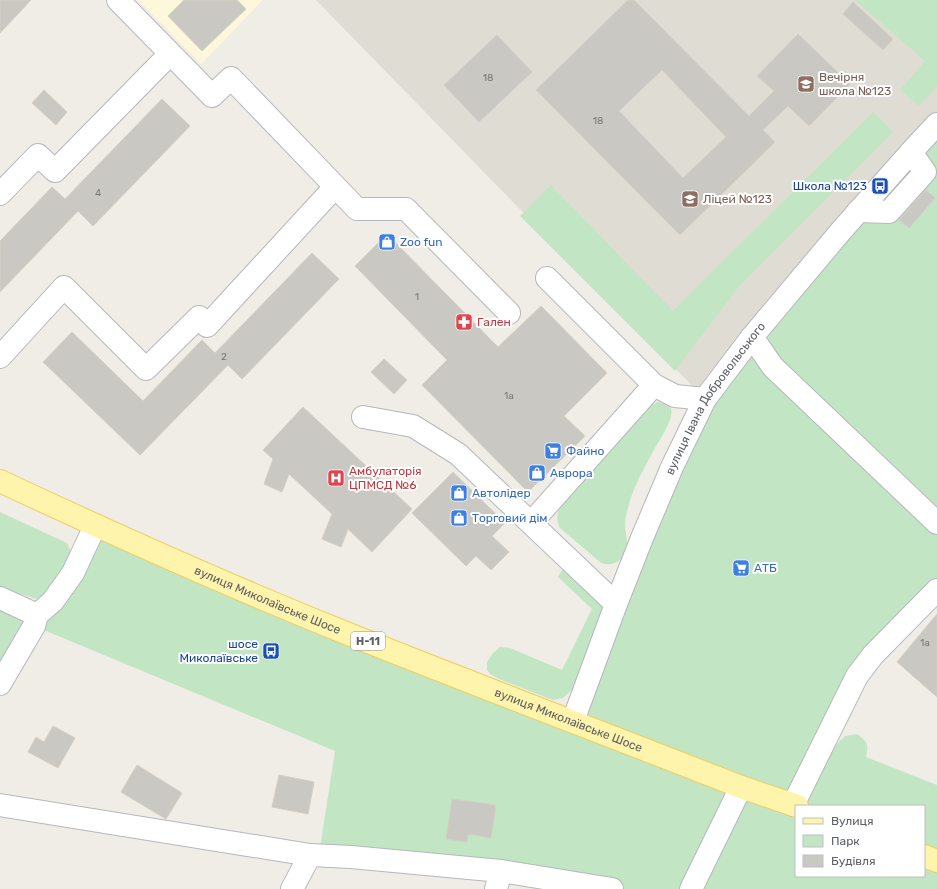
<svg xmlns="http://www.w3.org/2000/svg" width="937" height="889" viewBox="0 0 937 889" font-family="Rubik,sans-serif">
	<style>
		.commercial { fill: #fdf7dc }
		.education { fill: #dfdcd3 }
		.green { fill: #c2e6c4; fill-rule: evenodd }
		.building { fill: #cac8c2; stroke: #d4cfc3; fill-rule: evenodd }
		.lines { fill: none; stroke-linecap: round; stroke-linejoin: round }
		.minor-casing { stroke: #b5b7bc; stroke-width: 24 }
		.major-casing { stroke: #efcd5e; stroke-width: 24 }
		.minor { stroke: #fff; stroke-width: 22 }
		.major { stroke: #fef4ab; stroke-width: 22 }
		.labels { text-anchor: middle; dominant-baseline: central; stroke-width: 4; stroke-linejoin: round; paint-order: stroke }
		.number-label { font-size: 10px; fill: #787a7c }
		.shield { fill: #fff; stroke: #8e9093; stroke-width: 1 }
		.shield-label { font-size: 11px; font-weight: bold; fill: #5d6065 }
		.education-label { font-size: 12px; fill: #785e54; stroke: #fff; text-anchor: start }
		.transit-label { font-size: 12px; fill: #164399; stroke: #fff; text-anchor: end }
		.shop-label { font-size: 12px; fill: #366cbe; stroke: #fff; text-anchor: start }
		.health-label { font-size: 12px; fill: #be3a42; stroke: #fff; text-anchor: start }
		.street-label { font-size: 12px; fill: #5d6065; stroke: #fff }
	</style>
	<rect width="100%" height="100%" fill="#efede5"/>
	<path class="commercial" d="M138,0H263L201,64Z"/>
	<path class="education" d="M316,0H937V124L705,399Z"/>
	<path class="green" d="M855,0H937V86L919,106L900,90L925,61Z
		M873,112L893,132L740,285L675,371L520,216L551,185L673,311Z
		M937,124V590L873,655L826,741L835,746L845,736L857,734C867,741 869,744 866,757L937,785V889H612L319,855L335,751L34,626L95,526L573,721L695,419ZM796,806H924V876H796Z
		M657,402L663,403L671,408C674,420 660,439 654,450C646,464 637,481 631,497C629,506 625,515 625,524C625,530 627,536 627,542C628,556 616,568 601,563L560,528C556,520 556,513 562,505L649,407Z
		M0,512L67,543L72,554L49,592L36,599L0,587Z
		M565,565L608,604L576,686L563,698L553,700L499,679L490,674L487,670V662L493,653L500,647L510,648L562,670L592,609L558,577Z
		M0,609L21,619L23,625L0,668Z"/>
	<path class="building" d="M0,0H31L0,33Z
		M184,0H237L246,9L202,51L168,16Z
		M628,0H634L749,116L774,91L757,76L798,34L850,84L809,126L788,106L763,130L775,142L680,235L536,90ZM662,70L726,137L683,178L619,111Z
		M853,2L893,39L883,50L843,14Z
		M497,35L532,72L479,122L444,85Z
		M44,90L67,112L56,125L32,103Z
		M162,99L190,126L93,226L78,211L0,292V241L52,187L65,199Z
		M926,190L935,198L909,228L899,220Z
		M387,234L498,347L541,306L607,373L564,416L585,436L528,492L422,385L447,360L355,266Z
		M312,253L339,279L242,379L228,365L140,455L43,362L72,332L143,401L202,340L215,353Z
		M384,359L407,380L394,394L371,372Z
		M303,407L412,509L372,552L348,529L341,547L322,539L332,514L289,474L282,492L264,484L273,459L263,450Z
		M453,472L505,523L492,536L509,552L491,570L476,556L466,566L412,513Z
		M937,614V697L897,662Z
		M53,726L75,738L58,768L28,752L36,737L44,742Z
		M137,765L182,793L166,819L121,792Z
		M279,775L314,782L308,814L272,807Z
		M452,799L496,805L491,838L468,834L467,842L446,839Z"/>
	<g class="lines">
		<defs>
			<g id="minor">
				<path d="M118,0L212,96L231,78L357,209H406L509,313"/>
				<path d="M0,194L38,155L55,171L170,54"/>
				<path d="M858,211L889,212L925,172L911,152"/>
				<path d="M547,278L654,385L675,396L705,399"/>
				<path d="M752,337L773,367L937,523"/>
				<path d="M0,357L64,287L146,369L199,317L207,326L335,187"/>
				<path d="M363,417L413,426L458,454L616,604"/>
				<path d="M531,523L654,385"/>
				<path d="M0,598L37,615"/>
				<path d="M0,684L34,626L37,615L53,601L73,573L95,526"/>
				<path id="s1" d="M573,721L616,604L642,538L672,467L705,399L752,337L841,231L911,152L937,124"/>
				<path d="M0,805L310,855L351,857L501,871L612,889"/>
				<path d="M793,805L857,676L873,655L937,590"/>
				<path d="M292,889L310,855"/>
				<path d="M496,889L501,871"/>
				<path d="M691,889L741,787"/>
			</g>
			<g id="major">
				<path id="s2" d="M0,481C111,533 222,583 336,629C470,683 606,734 741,787L797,806"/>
				<path d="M924,856L937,861"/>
			</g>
		</defs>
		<use href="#minor" class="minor-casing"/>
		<use href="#major" class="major-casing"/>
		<use href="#minor" class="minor"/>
		<use href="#major" class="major"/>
	</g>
	<defs>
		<symbol id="school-square" viewBox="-11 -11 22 22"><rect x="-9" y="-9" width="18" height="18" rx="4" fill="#8d6e63" stroke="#fff"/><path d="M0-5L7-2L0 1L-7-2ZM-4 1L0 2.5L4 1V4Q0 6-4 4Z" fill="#fff"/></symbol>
		<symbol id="bus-square" viewBox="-11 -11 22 22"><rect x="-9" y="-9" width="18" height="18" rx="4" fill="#1a4fb4" stroke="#fff"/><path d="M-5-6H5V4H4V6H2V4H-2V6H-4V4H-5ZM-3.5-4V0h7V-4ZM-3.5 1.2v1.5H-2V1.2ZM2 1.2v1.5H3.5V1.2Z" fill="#fff"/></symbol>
		<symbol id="shop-square" viewBox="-11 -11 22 22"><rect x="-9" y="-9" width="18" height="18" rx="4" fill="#3f7fe0" stroke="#fff"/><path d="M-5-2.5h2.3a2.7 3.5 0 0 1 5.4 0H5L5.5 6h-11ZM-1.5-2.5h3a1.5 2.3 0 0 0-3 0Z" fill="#fff"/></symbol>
		<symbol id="pharmacy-square" viewBox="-11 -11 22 22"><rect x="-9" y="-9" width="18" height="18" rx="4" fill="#e0444e" stroke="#fff"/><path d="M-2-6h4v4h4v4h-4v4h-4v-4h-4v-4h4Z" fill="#fff"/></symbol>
		<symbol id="supermarket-square" viewBox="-11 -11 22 22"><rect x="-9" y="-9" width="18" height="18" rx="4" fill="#3f7fe0" stroke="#fff"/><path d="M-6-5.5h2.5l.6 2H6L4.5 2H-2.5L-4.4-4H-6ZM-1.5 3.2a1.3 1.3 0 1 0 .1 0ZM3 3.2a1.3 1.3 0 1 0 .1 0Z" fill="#fff"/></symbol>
		<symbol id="hospital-square" viewBox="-11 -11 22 22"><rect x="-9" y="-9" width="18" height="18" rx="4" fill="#e0444e" stroke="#fff"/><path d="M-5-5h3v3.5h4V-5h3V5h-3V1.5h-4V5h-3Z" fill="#fff"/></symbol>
	</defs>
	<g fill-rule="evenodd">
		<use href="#school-square" x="796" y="74" width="20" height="20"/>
		<use href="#bus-square" x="870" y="176" width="20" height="20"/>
		<use href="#school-square" x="680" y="189" width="20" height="20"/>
		<use href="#shop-square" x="377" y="232" width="20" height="20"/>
		<use href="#pharmacy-square" x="454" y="312" width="20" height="20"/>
		<use href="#supermarket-square" x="543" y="441" width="20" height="20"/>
		<use href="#shop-square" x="527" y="463" width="20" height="20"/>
		<use href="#hospital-square" x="326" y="468" width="20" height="20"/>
		<use href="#shop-square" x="449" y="483" width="20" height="20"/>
		<use href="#shop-square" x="449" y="508" width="20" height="20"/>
		<use href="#supermarket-square" x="731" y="558" width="20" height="20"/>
		<use href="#bus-square" x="261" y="641" width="20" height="20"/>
	</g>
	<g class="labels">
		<g class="number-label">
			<text x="488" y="78">18</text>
			<text x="598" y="121">18</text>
			<text x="98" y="193">4</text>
			<text x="417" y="297">1</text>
			<text x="224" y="357">2</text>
			<text x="509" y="396">1а</text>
			<text x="925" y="643">1а</text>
		</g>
		<rect class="shield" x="351" y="632" width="34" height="18" rx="3"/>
		<g class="shield-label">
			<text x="368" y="641">Н-11</text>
		</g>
		<g class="education-label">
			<text x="819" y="77">Вечірня<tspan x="819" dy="14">школа №123</tspan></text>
			<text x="703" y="199">Ліцей №123</text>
		</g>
		<g class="transit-label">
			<text x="867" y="186">Школа №123</text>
			<text x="258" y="644">шосе<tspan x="258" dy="14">Миколаївське</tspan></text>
		</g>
		<g class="shop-label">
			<text x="400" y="242">Zoo fun</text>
			<text x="566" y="451">Файно</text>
			<text x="550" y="473">Аврора</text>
			<text x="472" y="493">Автолідер</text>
			<text x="472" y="518">Торговий дім</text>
			<text x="754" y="568">АТБ</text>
		</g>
		<g class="health-label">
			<text x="477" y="322">Гален</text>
			<text x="349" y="471">Амбулаторія<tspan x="349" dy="14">ЦПМСД №6</tspan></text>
		</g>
		<g class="street-label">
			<text stroke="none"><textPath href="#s1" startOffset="354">вулиця Івана Добровольського</textPath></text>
			<text stroke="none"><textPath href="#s2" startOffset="293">вулиця Миколаївське Шосе</textPath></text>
			<text stroke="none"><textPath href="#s2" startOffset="617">вулиця Миколаївське Шосе</textPath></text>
		</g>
	</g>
	<rect x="795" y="805" width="130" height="72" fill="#ffffff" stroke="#bebfc1"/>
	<rect x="803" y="818" width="20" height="6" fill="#fef4ab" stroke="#bebfc1"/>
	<text x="831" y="825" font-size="12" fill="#5d6065">Вулиця</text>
	<rect x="803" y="835" width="20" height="12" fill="#c2e6c4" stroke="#bebfc1"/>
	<text x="831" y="845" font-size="12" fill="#5d6065">Парк</text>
	<rect x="803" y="855" width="20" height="12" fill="#cac8c2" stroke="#bebfc1"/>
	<text x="831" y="865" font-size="12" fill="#5d6065">Будівля</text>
</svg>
